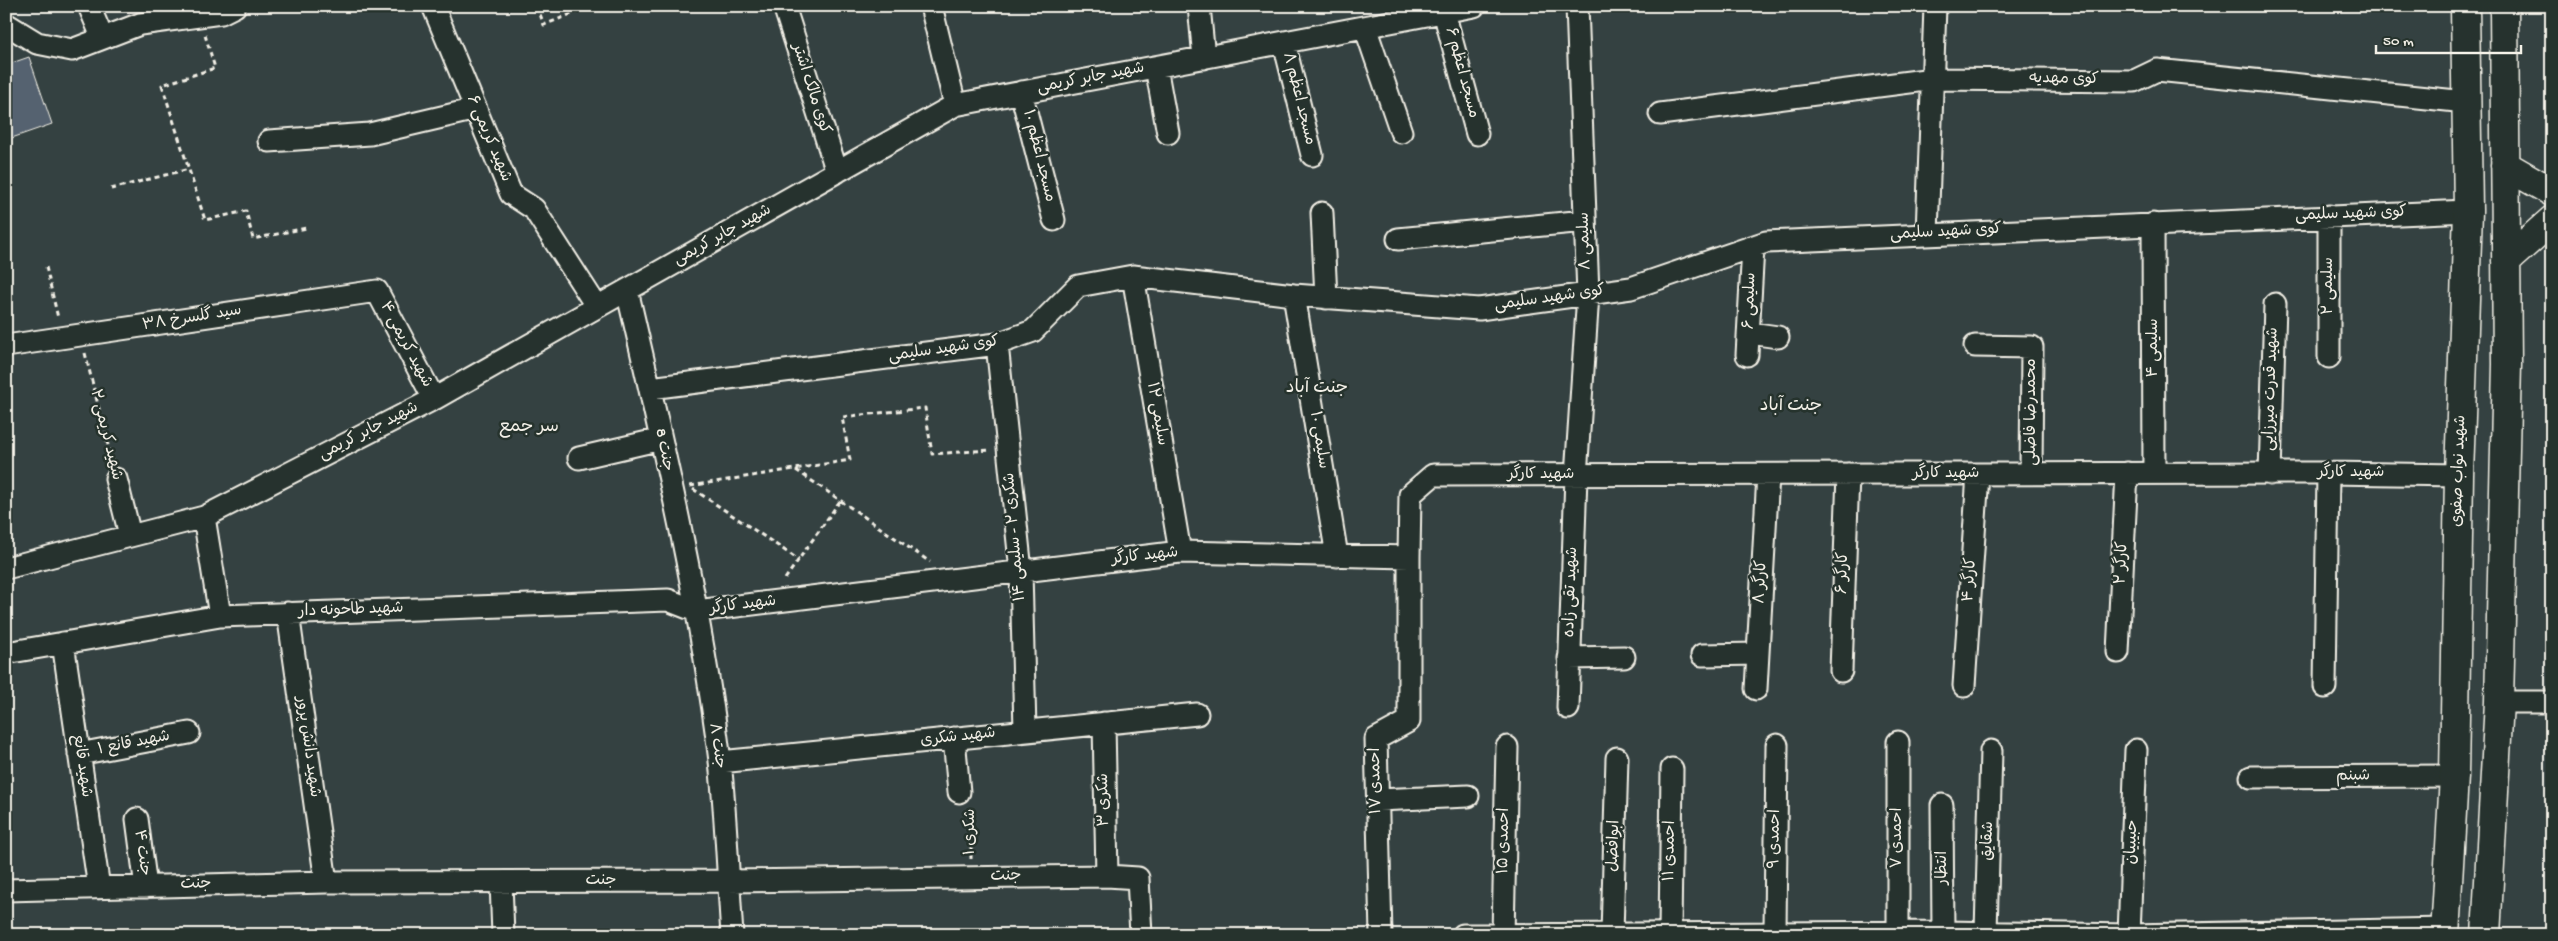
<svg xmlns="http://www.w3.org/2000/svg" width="2558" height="941" viewBox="0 0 2558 941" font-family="'Gochi Hand','Playpen Sans Arabic',sans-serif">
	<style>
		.building { fill: #55626f; stroke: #f4f1e8 }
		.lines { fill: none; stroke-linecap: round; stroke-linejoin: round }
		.street-casing { stroke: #f4f1e8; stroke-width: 25 }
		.secondary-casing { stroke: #f4f1e8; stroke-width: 31 }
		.path { stroke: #f4f1e8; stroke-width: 3; stroke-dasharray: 5 4; stroke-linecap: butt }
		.street { stroke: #26332d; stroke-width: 21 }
		.secondary { stroke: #26332d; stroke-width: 28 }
		.labels { text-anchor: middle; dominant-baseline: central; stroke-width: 5; stroke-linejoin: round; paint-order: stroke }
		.street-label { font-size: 16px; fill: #f4f1e8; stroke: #26332d }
		.neighbourhood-label { font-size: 18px; fill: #f4f1e8; stroke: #26332d }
	</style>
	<rect width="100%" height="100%" fill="#344141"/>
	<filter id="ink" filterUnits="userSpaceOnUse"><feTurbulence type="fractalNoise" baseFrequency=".02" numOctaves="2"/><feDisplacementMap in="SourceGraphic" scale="10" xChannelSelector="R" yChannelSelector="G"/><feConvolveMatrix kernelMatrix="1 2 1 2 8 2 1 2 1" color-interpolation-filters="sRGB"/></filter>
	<g filter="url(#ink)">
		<path class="building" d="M29,57L52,124L6,140V65Z"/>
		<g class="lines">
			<defs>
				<path id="street" d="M89,6L102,37
					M433,6L511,194L534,209L597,307
					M784,6L837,172
					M931,6L955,105
					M1199,6L1204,58
					M1444,12L1477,134
					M6,24L37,43L72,50L140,24L221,13L235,6
					M1365,27L1401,132
					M1284,43L1312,155
					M1156,67L1168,133
					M1021,92L1054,220
					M1660,114L1933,79L2134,81L2157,70L2466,102
					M269,141L370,134L476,109
					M1322,213L1326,298
					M2153,224L2154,473
					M1927,234L1935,6
					M1398,239L1585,221
					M1133,276L1180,552
					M627,290C663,445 700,602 720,761C726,818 728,877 732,935
					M1294,295L1337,556
					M1750,333L1778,337
					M997,344L1021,571L1025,731
					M6,346L377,291L434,399
					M1975,346L2032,347L2031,473
					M1747,355L1753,247
					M2329,357V216
					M650,388L997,344L1033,331L1078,286L1133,276L1294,295L1479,309L1631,288L1766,242L2468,211
					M579,458L661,439
					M2270,474L2275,304
					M116,479L130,535
					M204,517L220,616
					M6,568L204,517L434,399L955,105L1474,6
					M288,613L326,882
					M63,643L99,888
					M2118,652L2127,473
					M6,653L220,616L668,600L696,611L1180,552L1409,557L1410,495L1433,475L2328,473L2459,475
					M1702,655L1758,654
					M1569,658L1624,657
					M1841,671L1848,474
					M1964,686L1978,474
					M2325,687L2328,473
					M1756,689L1768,475
					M2499,702H2552
					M1568,708L1576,476L1588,294L1577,6
					M1104,723L1107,876
					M954,738L959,792
					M79,754L189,733
					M720,762L1197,714
					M2251,777L2454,776
					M1378,800L1468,796
					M1942,805L1943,932
					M137,819L146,887
					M501,882L503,935
					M6,890L326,882L728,881L1107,876L1138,878L1141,935
					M1775,932L1777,745
					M1986,932L1991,751
					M1670,933L1672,769
					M1898,933V742
					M1612,934L1617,758
					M1381,935L1376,739L1409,721V557
					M1463,935L1943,932L2129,935L2446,929
					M1503,935L1507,747
					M2129,935L2136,750"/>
				<path id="secondary" d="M2505,165L2552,192
					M2506,261L2552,220
					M2445,935L2454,776L2459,475L2468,211L2465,6
					M2486,935L2499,702L2507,364L2504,6"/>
			</defs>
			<use href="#street" class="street-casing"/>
			<use href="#secondary" class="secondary-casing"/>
			<path class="path" d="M537,6L544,25L591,6
				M205,35L215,68L162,85L205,220L246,211L253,239L306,228
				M111,189L189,169
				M46,267L58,318
				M85,353L112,461
				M796,470L930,562
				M690,486L850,460L842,417L925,408L932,454L990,450
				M693,489L799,560
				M785,579L840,501
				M971,859V808"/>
			<use href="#street" class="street"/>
			<use href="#secondary" class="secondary"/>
		</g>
	</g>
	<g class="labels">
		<g class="street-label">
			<text transform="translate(1461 73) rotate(75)">مسجد اعظم ۶</text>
			<text transform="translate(1091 79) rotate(-11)">شهید جابر کریمی</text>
			<text transform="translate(2064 80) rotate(1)">کوی مهدیه</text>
			<text transform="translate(810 89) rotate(72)">کوی مالک اشتر</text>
			<text transform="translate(1298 99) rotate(76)">مسجد اعظم ۸</text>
			<text transform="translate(488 139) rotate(67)">شهید کریمی ۶</text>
			<text transform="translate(1038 156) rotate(76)">مسجد اعظم ۱۰</text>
			<text transform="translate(2351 215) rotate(-2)">کوی شهید سلیمی</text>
			<text transform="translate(1946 233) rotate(-3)">کوی شهید سلیمی</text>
			<text transform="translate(723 236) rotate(-29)">شهید جابر کریمی</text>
			<text transform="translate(1586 241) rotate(-92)">سلیمی ۸</text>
			<text transform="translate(2329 286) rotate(-90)">سلیمی ۲</text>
			<text transform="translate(1550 299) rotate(-8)">کوی شهید سلیمی</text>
			<text transform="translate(1751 301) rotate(-88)">سلیمی ۶</text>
			<text transform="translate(192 319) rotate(-9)">سید گلسرخ ۳۸</text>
			<text transform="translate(405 345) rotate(62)">شهید کریمی ۴</text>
			<text transform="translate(2154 348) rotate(-90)">سلیمی ۴</text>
			<text transform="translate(944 350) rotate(-8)">کوی شهید سلیمی</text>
			<text transform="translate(2272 389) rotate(-88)">شهید قدرت میرزایی</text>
			<text transform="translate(2032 412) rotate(-90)">محمدرضا فاضلی</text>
			<text transform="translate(1156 414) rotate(80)">سلیمی ۱۲</text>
			<text transform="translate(369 432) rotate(-27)">شهید جابر کریمی</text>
			<text transform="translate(105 435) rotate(76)">شهید کریمی ۲</text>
			<text transform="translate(1318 440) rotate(81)">سلیمی ۱۰</text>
			<text transform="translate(663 450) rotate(79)">جنت 8</text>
			<text transform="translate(2460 471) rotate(-88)">شهید نواب صفوی</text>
			<text x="2351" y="473">شهید کارگر</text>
			<text x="1946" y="474">شهید کارگر</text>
			<text x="1541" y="475">شهید کارگر</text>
			<text transform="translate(1016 537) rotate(-95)">شکری ۲ - سلیمی ۱۴</text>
			<text transform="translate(1145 557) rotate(-6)">شهید کارگر</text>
			<text transform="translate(2123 563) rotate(-87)">کارگر ۲</text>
			<text transform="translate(1844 573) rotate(-88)">کارگر ۶</text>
			<text transform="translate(1971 580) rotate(-86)">کارگر ۴</text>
			<text transform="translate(1762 582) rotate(-87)">کارگر ۸</text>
			<text transform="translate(1572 592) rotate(-88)">شهید تقی زاده</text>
			<text transform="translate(743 606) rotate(-7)">شهید کارگر</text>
			<text transform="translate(351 611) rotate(-2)">شهيد طاحونه دار</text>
			<text transform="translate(958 738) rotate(-6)">شهید شکری</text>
			<text transform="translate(134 744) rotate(-11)">شهید قانع ۱</text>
			<text transform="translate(716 746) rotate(82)">جنت ۸</text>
			<text transform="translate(307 747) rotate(82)">شهید دانش پرور</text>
			<text transform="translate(81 766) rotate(82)">شهید قانع</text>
			<text transform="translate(2353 777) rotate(-1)">شبنم</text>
			<text transform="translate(1377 781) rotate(-91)">احمدی ۱۷</text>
			<text transform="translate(1105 800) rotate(-91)">شکری ۳</text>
			<text transform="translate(971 832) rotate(-90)">شکری ۱</text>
			<text transform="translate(1898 838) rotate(-90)">احمدی ۷</text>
			<text transform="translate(1776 839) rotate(-89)">احمدی ۹</text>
			<text transform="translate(1505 841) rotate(-89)">احمدی ۱۵</text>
			<text transform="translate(1989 841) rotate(-88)">شقایق</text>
			<text transform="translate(2133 842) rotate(-88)">حبیبیان</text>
			<text transform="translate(1615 846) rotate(-88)">ابوافضل</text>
			<text transform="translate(1671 851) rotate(-89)">احمدی ۱۱</text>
			<text transform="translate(141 853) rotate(82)">جنت ۴</text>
			<text transform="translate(1943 868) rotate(-90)">انتظار</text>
			<text transform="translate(1006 877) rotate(-1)">جنت</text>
			<text x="601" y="881">جنت</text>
			<text transform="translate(196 885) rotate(-1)">جنت</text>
		</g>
		<g class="neighbourhood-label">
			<text x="1317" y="388">جنت آباد</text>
			<text x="1791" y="406">جنت آباد</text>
			<text x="529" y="427">سر جمع</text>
		</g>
	</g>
	<rect width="2558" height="941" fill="none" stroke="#26332d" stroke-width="25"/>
	<rect x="12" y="12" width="2533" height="916" fill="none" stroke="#f4f1e8" stroke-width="2" filter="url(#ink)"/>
	<path d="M2376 45v8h145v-8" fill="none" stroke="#f4f1e8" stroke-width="2.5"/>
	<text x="2383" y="45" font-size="15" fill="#f4f1e8" stroke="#26332d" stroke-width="4" paint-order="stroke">50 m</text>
</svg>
